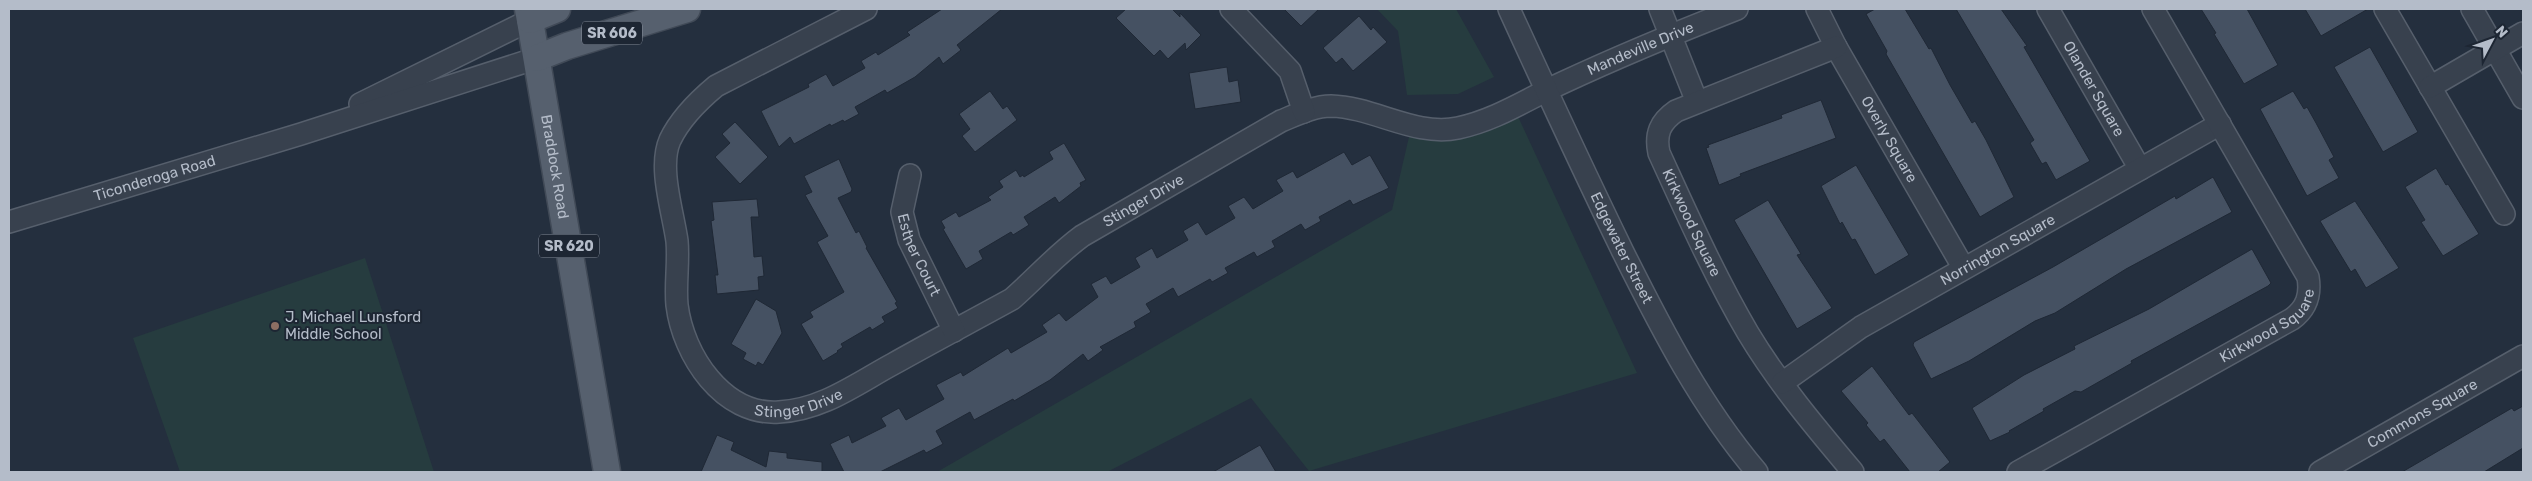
<svg xmlns="http://www.w3.org/2000/svg" width="2532" height="481" viewBox="0 0 2532 481" font-family="Rubik,sans-serif">
	<style>
		.green { fill: #263c3f }
		.building { fill: #455162; stroke: #1f2835 }
		.lines { fill: none; stroke-linecap: round; stroke-linejoin: round }
		.minor-casing { stroke: #565f6c; stroke-width: 24 }
		.major-casing { stroke: #414a57; stroke-width: 29 }
		.minor { stroke: #38414e; stroke-width: 21 }
		.major { stroke: #56606e; stroke-width: 26 }
		.education-dot { fill: #8d6e63; stroke: #1d2633; stroke-width: 2 }
		.labels { text-anchor: middle; dominant-baseline: central; stroke-width: 4; stroke-linejoin: round; paint-order: stroke }
		.shield { fill: #1d2633; stroke: #878f9c; stroke-width: 1 }
		.shield-label { font-size: 14px; font-weight: bold; fill: #b4bcc9 }
		.street-label { font-size: 15px; fill: #b4bcc9; stroke: #1d2633 }
		.poi-label { font-size: 15px; fill: #b4bcc9; stroke: #1d2633; text-anchor: start }
	</style>
	<rect width="100%" height="100%" fill="#242f3e"/>
	<path class="green" d="M1377,9H1456L1494,77L1458,94L1407,95L1398,31Z
		M1514,108L1637,373L1309,471L1251,398L1107,472H937L1392,210L1412,124Z
		M365,258L434,472H180L133,338Z"/>
	<path class="building" d="M942,9H1002L957,45L961,50L943,64L939,57L915,77L887,93L885,90L855,107L859,114L844,122L843,120L831,126L830,124L794,144L790,137L779,147L761,111L809,87L808,84L826,74L833,86L865,68L861,61L876,52L878,55L910,35L907,32Z
		M1126,9H1172L1180,17V13L1201,35L1186,50L1185,43L1168,59L1160,50L1154,56L1116,18Z
		M1284,9H1319L1301,26Z
		M1875,9H1905L1929,49L1931,48L1950,85L1972,123L1975,121L1986,140L2014,197L1980,217L1886,54L1887,51L1866,14Z
		M1956,9H2001L2027,46L2024,47L2090,161L2056,180L2046,162L2042,164L2030,143L2034,140Z
		M2201,9H2247L2278,65L2244,84L2214,34L2216,33Z
		M2305,9H2368L2321,36Z
		M1359,16L1371,30L1373,27L1387,42L1353,71L1342,58L1336,63L1323,48Z
		M2370,47L2418,132L2383,152L2334,67Z
		M1227,67L1229,82L1238,80L1241,102L1195,109L1189,73Z
		M990,91L1003,109L1007,106L1017,120L975,152L962,136L970,129L959,114Z
		M2293,91L2304,109L2307,107L2316,123L2334,157L2329,160L2339,178L2307,196L2260,109Z
		M1821,100L1836,138L1740,174L1741,176L1719,185L1706,148L1709,147L1708,145L1782,118L1781,115Z
		M735,122L768,157L740,184L715,157L730,143L722,134Z
		M1064,143L1086,180L1080,183L1081,186L1059,203L1055,197L1024,217L1029,225L1013,235L1011,232L979,251L983,259L966,269L943,229L945,228L941,221L956,212L959,217L991,200L988,197L1003,187L999,181L1016,170L1020,177L1023,175L1024,177L1053,159L1049,152Z
		M1344,152L1352,165L1370,155L1389,188L1353,205L1350,200L1319,217L1321,221L1305,230L1301,224L1272,241L1275,247L1257,257L1254,252L1225,268L1228,273L1212,282L1210,279L1178,297L1173,288L1146,304L1151,312L1134,322L1136,327L1100,347L1103,350L1088,361L1083,354L1050,380L1014,401L1013,399L974,420L970,412L936,431L943,444L926,453L924,450L880,472H844L830,444L849,435L852,443L886,426L881,418L899,408L906,420L944,399L936,385L961,372L963,376L1008,348L1011,353L1047,332L1042,325L1059,313L1066,321L1098,297L1091,284L1106,276L1111,284L1140,267L1135,258L1152,248L1157,258L1188,240L1183,231L1198,222L1206,235L1235,218L1228,206L1244,197L1253,209L1283,191L1276,180L1293,171L1297,178Z
		M839,159L852,189L851,192L838,198L856,233L859,231L867,247L866,248L897,302L895,303L898,308L882,317L885,322L872,330L870,327L841,344L843,347L837,351L838,352L823,361L801,324L813,317L810,312L844,292L817,242L828,236L805,195L812,192L804,176Z
		M1856,165L1909,255L1875,275L1855,239L1852,240L1842,222L1840,224L1821,186Z
		M2436,168L2446,185L2448,184L2479,234L2443,256L2421,222L2425,220L2405,187Z
		M2213,177L2232,212L2126,269L2055,313L2035,321L1969,361L1931,379L1913,345L1914,342L2053,267L2175,196L2176,199Z
		M757,199L759,217H751L754,257L762,256L764,276L758,277L759,290L717,294L715,275H718L711,221L714,220L712,202Z
		M1768,200L1801,254L1797,255L1832,308L1797,329L1734,220Z
		M2355,201L2399,268L2366,288L2355,269L2351,272L2320,221Z
		M2252,249L2271,283L2268,286L2131,361L2132,363L2081,392L2075,391L2043,409L2044,411L2009,431L2010,432L1990,441L1972,408L2024,375L2075,349L2074,346L2149,309Z
		M756,299L776,311L782,333L763,365L758,362L756,366L743,359L746,353L731,344Z
		M1872,366L1909,415L1912,413L1950,462L1938,472H1910L1884,439L1880,442L1866,425L1868,423L1841,391Z
		M2523,406V448L2484,472H2402L2512,408L2514,411Z
		M717,435L734,442L731,450L766,467L769,451L787,453V458L822,462V472H701Z
		M1260,445L1276,472H1213Z"/>
	<g class="lines">
		<defs>
			<g id="minor">
				<path id="s1" d="M866,9L716,86C698,101 680,119 670,140C658,167 673,212 677,241C679,262 675,284 677,305C683,355 723,416 779,412C822,410 856,384 893,364C932,342 972,321 1012,299C1036,278 1056,255 1082,236L1281,121C1296,115 1314,106 1331,106C1374,107 1415,137 1458,128C1496,120 1527,99 1562,83C1620,56 1678,32 1737,9"/>
				<path d="M1231,9L1290,71L1304,112"/>
				<path id="s2" d="M1509,9C1546,90 1584,172 1623,252C1662,330 1701,406 1757,472"/>
				<path d="M1660,9L1697,102"/>
				<path id="s3" d="M1817,9L1836,47L1963,267"/>
				<path id="s4" d="M2048,9L2140,169"/>
				<path d="M2385,9L2504,214"/>
				<path d="M2472,9L2523,98"/>
				<path id="s5" d="M1836,47L1676,111C1660,122 1655,134 1659,153C1687,214 1714,275 1748,333C1778,383 1816,428 1853,472"/>
				<path d="M2430,87L2523,33"/>
				<path d="M360,104L530,20"/>
				<path id="s6" d="M910,175L902,212L909,240L954,331"/>
				<path id="s7" d="M9,222L301,134L537,58"/>
				<path id="s8" d="M1782,383L1861,327L2220,124"/>
				<path id="s9" d="M2018,472L2292,319C2307,308 2311,295 2308,277L2153,9"/>
				<path id="s10" d="M2320,472L2523,356"/>
			</g>
			<g id="major">
				<path id="s11" d="M528,9L607,472"/>
				<path d="M530,20L557,9"/>
				<path d="M537,58L567,46L687,9"/>
			</g>
		</defs>
		<use href="#minor" class="minor-casing"/>
		<use href="#major" class="major-casing"/>
		<use href="#minor" class="minor"/>
		<use href="#major" class="major"/>
	</g>
	<circle class="education-dot" cx="275" cy="326" r="5"/>
	<g class="labels">
		<g class="shield">
			<rect x="582" y="21.5" width="60" height="23" rx="4"/>
			<rect x="539" y="234.5" width="60" height="23" rx="4"/>
		</g>
		<g class="shield-label">
			<text x="612" y="33">SR 606</text>
			<text x="569" y="246">SR 620</text>
		</g>
		<g class="street-label">
			<text stroke="none"><textPath href="#s1" startOffset="1535">Mandeville Drive</textPath></text>
			<text stroke="none"><textPath href="#s4" startOffset="92">Olander Square</textPath></text>
			<text stroke="none"><textPath href="#s3" startOffset="149">Overly Square</textPath></text>
			<text stroke="none"><textPath href="#s11" startOffset="160">Braddock Road</textPath></text>
			<text stroke="none"><textPath href="#s7" startOffset="152">Ticonderoga Road</textPath></text>
			<text stroke="none"><textPath href="#s1" startOffset="994">Stinger Drive</textPath></text>
			<text stroke="none"><textPath href="#s5" startOffset="298">Kirkwood Square</textPath></text>
			<text stroke="none"><textPath href="#s2" startOffset="264">Edgewater Street</textPath></text>
			<text stroke="none"><textPath href="#s8" startOffset="254">Norrington Square</textPath></text>
			<text stroke="none"><textPath href="#s6" startOffset="84">Esther Court</textPath></text>
			<text stroke="none"><textPath href="#s9" startOffset="291">Kirkwood Square</textPath></text>
			<text stroke="none"><textPath href="#s1" startOffset="589">Stinger Drive</textPath></text>
			<text stroke="none"><textPath href="#s10" startOffset="118">Commons Square</textPath></text>
		</g>
		<g class="poi-label">
			<text x="285" y="317">J. Michael Lunsford<tspan x="285" dy="17">Middle School</tspan></text>
		</g>
	</g>
	<rect width="2532" height="481" fill="none" stroke="#b4bcc9" stroke-width="20"/>
	<g transform="translate(2492 40) rotate(49)" stroke="#1d2633" stroke-width="4" paint-order="stroke">
	<path d="M0-4L9 19L0 12L-9 19Z" fill="#b4bcc9"/>
	<text y="-8" font-size="14" font-weight="bold" text-anchor="middle" fill="#b4bcc9">N</text>
	</g>
</svg>
